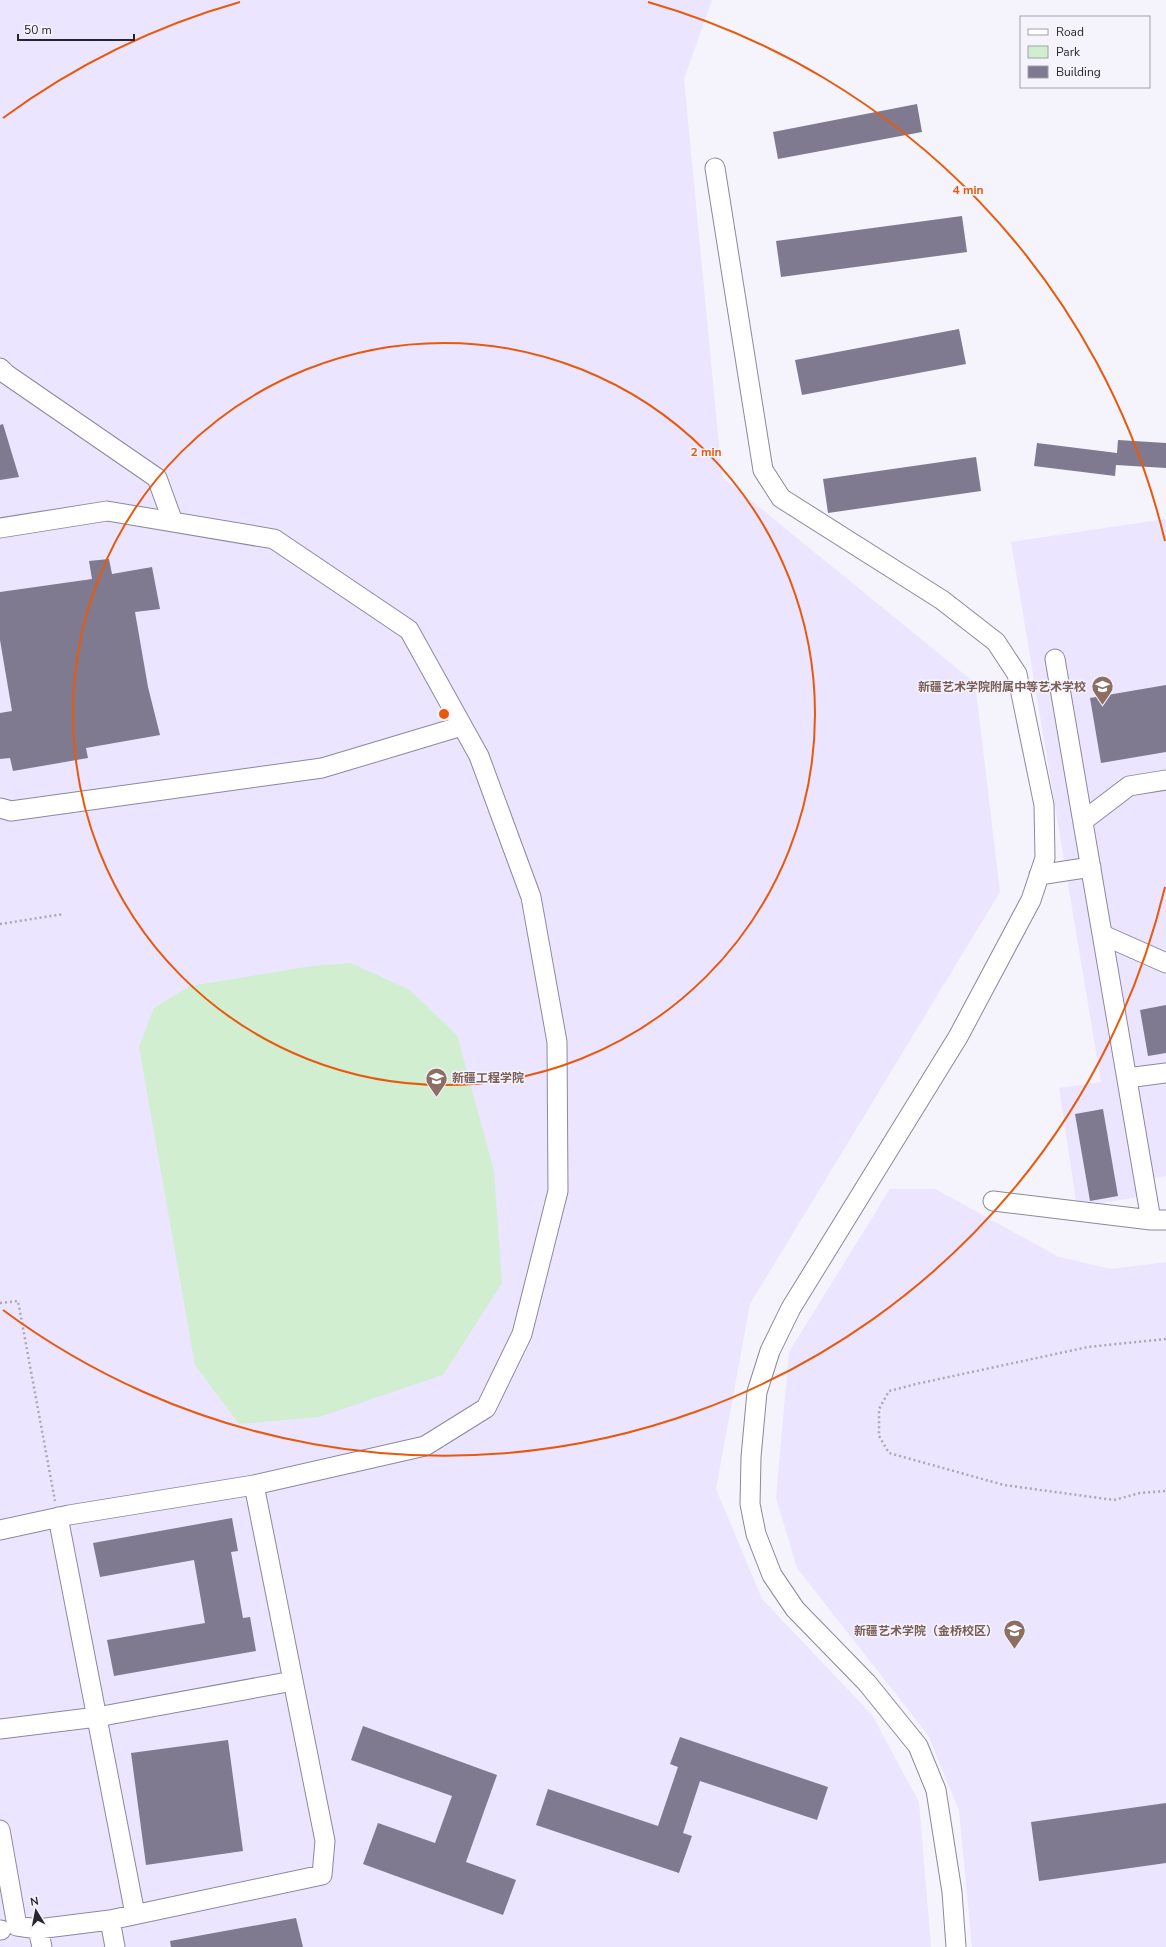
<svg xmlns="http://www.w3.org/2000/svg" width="1166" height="1947" viewBox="0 0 1166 1947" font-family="'Nunito Sans','Noto Sans SC',sans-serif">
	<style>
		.built { fill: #ebe5ff }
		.green { fill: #d1eed0 }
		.building { fill: #7f7a8f }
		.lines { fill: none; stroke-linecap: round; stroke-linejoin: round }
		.minor-casing { stroke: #8d889e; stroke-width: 21 }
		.path { stroke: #aaa8b0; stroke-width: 2.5; stroke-dasharray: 2 3; stroke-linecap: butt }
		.minor { stroke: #fff; stroke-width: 19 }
		.ring { fill: none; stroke: #e8590c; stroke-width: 2 }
		.labels { text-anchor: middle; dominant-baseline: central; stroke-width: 3; stroke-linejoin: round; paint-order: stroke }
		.education-label { font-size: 12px; font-weight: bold; fill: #785e54; stroke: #f5f3fc; text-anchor: end }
		.centre { fill: #e8590c; stroke: #f5f3fc; stroke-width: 2 }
		.ring-label { font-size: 12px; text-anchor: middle; font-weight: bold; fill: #e8590c; stroke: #f5f3fc; stroke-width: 3; stroke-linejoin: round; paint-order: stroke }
	</style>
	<rect width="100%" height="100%" fill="#f5f3fc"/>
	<path class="built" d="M0,0H712L684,79L722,477L975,683L1000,892L750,1304L716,1489L762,1599L872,1715L919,1802L931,1947H0Z
		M1166,519V1176L1153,1178L1157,1194L1077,1207L1059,1088L1101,1082L1011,542Z
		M890,1189H935L1059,1257L1111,1269L1166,1262V1947H972L959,1810L928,1735L797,1568L776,1498L789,1352Z"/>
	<path class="green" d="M351,963L410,990L457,1035L494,1171L502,1283L443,1375L319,1417L239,1424L195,1365L139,1047L154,1008L190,986L312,966Z"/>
	<path class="building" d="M917,104L922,132L778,159L773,132Z
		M962,216L967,252L781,277L776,241Z
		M959,329L966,364L802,395L795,360Z
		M3,424L19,477L0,480V425Z
		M1118,440L1166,443V468L1116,465L1115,476L1034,466L1037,443L1117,453Z
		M976,457L981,491L828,513L823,479Z
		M109,559L112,574L152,567L160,609L135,612L148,687L160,735L86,748L88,758L13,771L10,758L0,759V713L12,711L0,640V592L92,579L89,561Z
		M1166,685V752L1101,763L1090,698Z
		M1166,1005V1053L1148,1056L1140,1010Z
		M1103,1109L1118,1196L1090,1201L1075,1114Z
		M232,1518L238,1551L231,1552L243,1618L250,1617L256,1651L114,1676L107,1640L205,1623L194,1560L100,1577L93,1543Z
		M363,1726L497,1775L466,1862L516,1880L503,1915L363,1864L378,1823L435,1843L452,1796L351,1760Z
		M680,1737L828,1787L817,1820L700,1781L683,1833L692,1836L679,1873L536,1825L548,1789L658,1826L678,1767L670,1764Z
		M228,1740L243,1851L146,1865L131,1753Z
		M1166,1803V1863L1039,1881L1031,1822Z
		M296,1918L303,1947H171L170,1941Z"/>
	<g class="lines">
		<defs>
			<path id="minor" d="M715,168L763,470L781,498L942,600L996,642L1017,674L1044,805L1045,858L1031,900L958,1037L791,1308L770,1351L757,1392L751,1457L750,1504L756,1534L772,1575L795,1609L867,1683L918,1746L936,1790L952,1892L956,1947
				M0,368L6,374L157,478L173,522
				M0,528L107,511L274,539L409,630L479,756L531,897L557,1042L558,1191L522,1334L486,1408L425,1446L254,1485L69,1515L0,1530
				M1055,659L1151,1220
				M0,808L11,811L322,768L462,726
				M1083,821L1129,786L1166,780
				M1039,875L1091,867
				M1103,935L1166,963
				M1127,1078L1166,1073
				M993,1201L1151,1220H1166
				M58,1517L135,1914
				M0,1729L97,1717L293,1681
				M0,1830L17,1926L38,1929
				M110,1920L322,1875L325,1841L254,1485
				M0,1930H1
				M42,1947L38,1929L110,1920L115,1947"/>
		</defs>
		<use href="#minor" class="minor-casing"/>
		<path class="path" d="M0,924L64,914
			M0,1303L18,1301L55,1501
			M1166,1339L1088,1347L916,1384L889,1391L879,1409V1436L889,1453L1004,1485L1114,1500L1140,1493L1166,1491"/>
		<use href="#minor" class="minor"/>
	</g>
	<g class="ring">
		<circle cx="444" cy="714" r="371"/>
		<path d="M1165 887A741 741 0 0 1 3 1310M3 118A741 741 0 0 1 240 2M648 2A741 741 0 0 1 1165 541"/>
	</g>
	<defs>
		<symbol id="school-pin" viewBox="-11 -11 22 30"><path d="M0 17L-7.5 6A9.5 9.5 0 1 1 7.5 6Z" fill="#8d6e63" stroke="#f5f3fc"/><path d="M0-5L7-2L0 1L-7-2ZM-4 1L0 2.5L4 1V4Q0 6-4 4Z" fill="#fff"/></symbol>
		<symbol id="university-pin" viewBox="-11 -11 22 30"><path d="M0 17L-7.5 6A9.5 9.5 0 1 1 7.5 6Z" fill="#8d6e63" stroke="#f5f3fc"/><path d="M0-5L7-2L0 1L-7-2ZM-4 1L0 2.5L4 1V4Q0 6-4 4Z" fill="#fff"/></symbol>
	</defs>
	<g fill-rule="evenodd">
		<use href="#school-pin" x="1090" y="674" width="25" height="34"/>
		<use href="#university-pin" x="424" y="1066" width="25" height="34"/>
		<use href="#university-pin" x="1002" y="1618" width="25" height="34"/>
	</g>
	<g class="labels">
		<g class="education-label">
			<text x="1086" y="687">新疆艺术学院附属中等艺术学校</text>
			<text x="452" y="1078" text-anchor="start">新疆工程学院</text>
			<text x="998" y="1631">新疆艺术学院（金桥校区）</text>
		</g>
	</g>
	<circle cx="444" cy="714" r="6" class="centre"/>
	<g class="ring-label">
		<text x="968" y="194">4 min</text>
		<text x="706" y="456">2 min</text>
	</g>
	<rect x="1020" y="16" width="130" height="72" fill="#f5f3fc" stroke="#a3a1a9"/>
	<rect x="1028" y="29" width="20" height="6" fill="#ffffff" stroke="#a3a1a9"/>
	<text x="1056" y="36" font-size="12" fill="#27252d">Road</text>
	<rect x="1028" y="46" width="20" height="12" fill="#d1eed0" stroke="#a3a1a9"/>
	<text x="1056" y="56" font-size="12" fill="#27252d">Park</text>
	<rect x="1028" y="66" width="20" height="12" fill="#7f7a8f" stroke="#a3a1a9"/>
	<text x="1056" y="76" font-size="12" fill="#27252d">Building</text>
	<g transform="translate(36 1911) rotate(350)" stroke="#f5f3fc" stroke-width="3" paint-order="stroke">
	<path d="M0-3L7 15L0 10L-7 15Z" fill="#27252d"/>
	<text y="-6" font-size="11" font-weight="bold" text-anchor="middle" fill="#27252d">N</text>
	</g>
	<path d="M18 34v6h116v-6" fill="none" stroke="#27252d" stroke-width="2"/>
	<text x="24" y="34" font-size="12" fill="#27252d" stroke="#f5f3fc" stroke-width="3" paint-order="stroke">50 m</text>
</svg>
